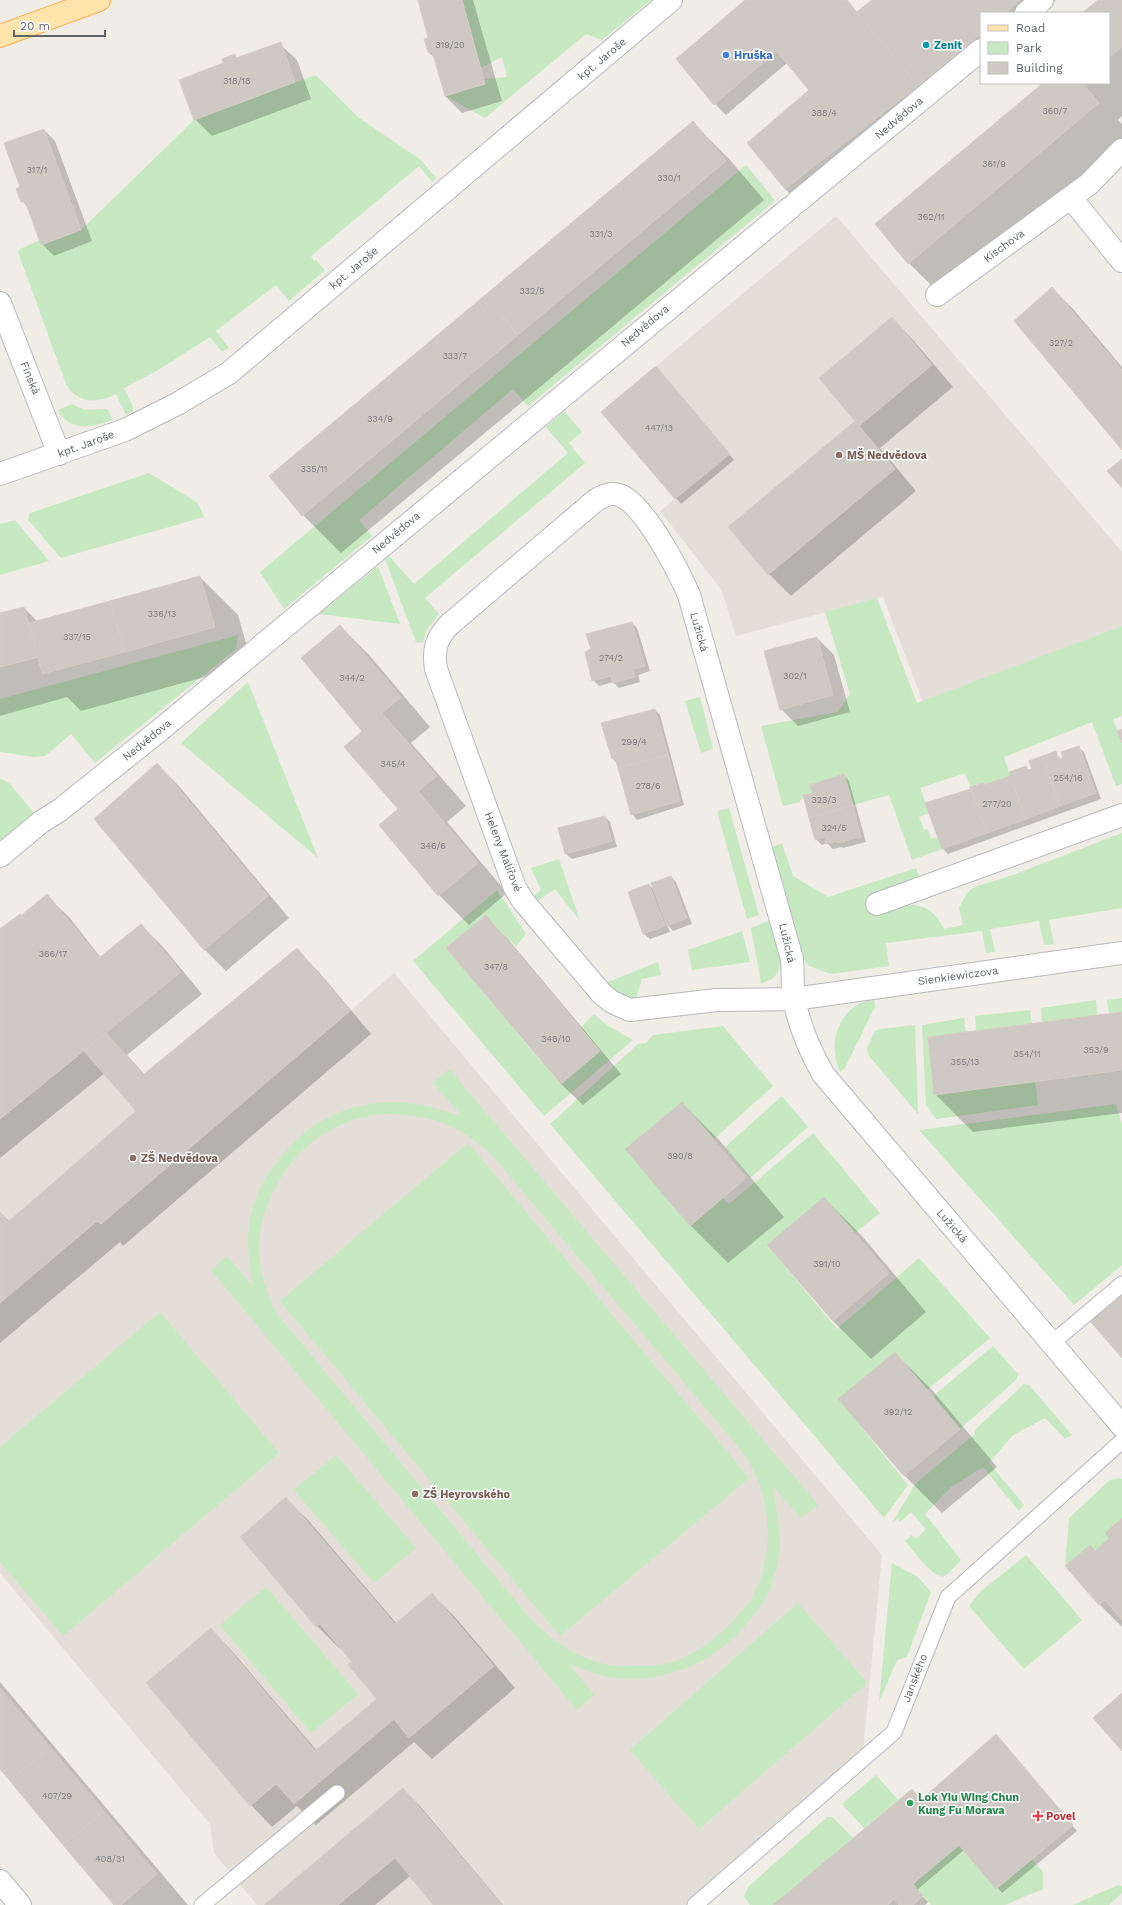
<svg xmlns="http://www.w3.org/2000/svg" width="1122" height="1905" viewBox="0 0 1122 1905" font-family="'Work Sans',sans-serif">
	<style>
		.education { fill: #e3ded6 }
		.green { fill: #c7e9c1; fill-rule: evenodd }
		.shadow { fill: #0003 }
		.building { fill: #cfc9c4; stroke: #d6cdc3 }
		.lines { fill: none; stroke-linecap: round; stroke-linejoin: round }
		.service-casing { stroke: #b6b9bd; stroke-width: 17 }
		.pedestrian-casing { stroke: #b6b9bd; stroke-width: 24 }
		.minor-casing { stroke: #b6b9bd; stroke-width: 24 }
		.primary-casing { stroke: #fab155; stroke-width: 24 }
		.service { stroke: #fff; stroke-width: 15 }
		.pedestrian { stroke: #fff; stroke-width: 22 }
		.minor { stroke: #fff; stroke-width: 22 }
		.primary { stroke: #ffe4ac; stroke-width: 22 }
		.culture-dot { fill: #0f9aa8; stroke: #fff; stroke-width: 1.5 }
		.shop-dot { fill: #3f7fe0; stroke: #fff; stroke-width: 1.5 }
		.education-dot { fill: #8d6e63; stroke: #fff; stroke-width: 1.5 }
		.leisure-dot { fill: #2e9e5b; stroke: #fff; stroke-width: 1.5 }
		.health-dot { fill: #e0444e; stroke: #fff; stroke-width: 1.5 }
		.labels { text-anchor: middle; dominant-baseline: central; stroke-width: 3; stroke-linejoin: round; paint-order: stroke }
		.number-label { font-size: 9px; fill: #7a7c7e }
		.culture-label { font-size: 11px; font-weight: bold; fill: #0d838f; stroke: #fff; text-anchor: start }
		.shop-label { font-size: 11px; font-weight: bold; fill: #366cbe; stroke: #fff; text-anchor: start }
		.street-label { font-size: 11px; fill: #5d6367; stroke: #fff }
		.education-label { font-size: 11px; font-weight: bold; fill: #785e54; stroke: #fff; text-anchor: start }
		.leisure-label { font-size: 11px; font-weight: bold; fill: #27864d; stroke: #fff; text-anchor: start }
		.health-label { font-size: 11px; font-weight: bold; fill: #be3a42; stroke: #fff; text-anchor: start }
	</style>
	<rect width="100%" height="100%" fill="#f0ece6"/>
	<path class="education" d="M836,216L1122,552V626L923,702L883,597L736,636L721,589L660,511L675,499L601,412Z
		M47,894L99,958L141,924L181,972L106,1033L143,1075L297,948L350,1011L394,973L882,1555L863,1751L686,1905H257L214,1853L210,1824L0,1573V929L20,914L21,915Z"/>
	<path class="green" d="M462,0H651L602,40L586,34L485,118L445,96L485,84L484,79L507,77L502,57L481,68Z
		M316,75L359,118L421,160L436,178L432,182L419,166L311,256L314,261L316,260L324,269V271L289,301L276,285L216,331L229,348L222,352L210,337L155,372L124,388L133,407V411L126,415L116,394C97,404 78,404 66,384L18,252L20,249L40,240L42,245L81,230L194,120Z
		M746,165L775,201L528,406L513,389L359,520L372,536L284,609L260,572Z
		M72,404L85,410L106,409L108,410L113,420C93,427 70,433 58,410Z
		M564,411L582,432L569,443L585,463L425,598L439,614L426,631L423,643L416,642L385,559L389,556L414,584L568,453L546,427Z
		M149,473L198,503L204,517L61,558L28,520L30,513Z
		M15,520L49,561L0,575V524Z
		M378,566L400,624L319,614Z
		M877,598L917,703L1122,626V716L1113,719L1122,744V784L1116,786L1092,722L1004,757L1010,776L984,785L983,783L970,787L965,773L920,788L929,813L919,817L924,830L928,829L931,839L938,837L942,849L912,860L889,795L853,805L844,774L810,785L812,793L803,795L804,798L800,800V802L783,806L761,726L838,712L850,694L825,612Z
		M238,635L236,649L95,763L71,734L45,756L34,757L0,752V699Z
		M248,682L318,858L181,743Z
		M700,697L713,749L701,753L685,701Z
		M0,778L9,783L34,813L0,841Z
		M729,808L759,915L747,919L717,811Z
		M1122,833V908L1049,920L1054,944L1044,945L1039,921L990,929L995,952L986,953L982,931L886,943L889,966L831,974L809,966L797,948L770,848L782,843L793,876L828,897L916,868L921,881L899,905C923,904 933,908 944,929L963,925L959,908L967,893L974,887L1010,876Z
		M559,859L580,921L555,889L536,902L531,898L541,890L531,868Z
		M497,890L526,934L516,947L486,916L446,948L560,1084L600,1051L580,1028L594,1014L607,1025L633,1040L544,1116L413,961Z
		M771,920C777,939 793,978 761,983L751,928Z
		M742,931L750,962L692,970L688,950Z
		M658,962L661,975L642,979L636,999L618,994L603,984Z
		M1122,998V1012L1109,1014L1107,1000Z
		M874,999L875,1007L845,1068L840,1072C826,1042 840,1004 874,999Z
		M1096,1000L1097,1016L1042,1023L1041,1008Z
		M1030,1010L1032,1024L976,1031L975,1016Z
		M964,1018L966,1032L928,1037L934,1094L1035,1081L1038,1105L936,1119L926,1105L922,1025Z
		M915,1025L918,1114L869,1056L867,1049L875,1031L880,1029Z
		M723,1026L773,1086L714,1139L682,1102L625,1149L690,1226L723,1198L729,1204L813,1133L880,1213L855,1233L824,1197L767,1245L837,1329L919,1258L990,1338L927,1390L895,1352L839,1399L908,1485L884,1518L550,1124L638,1044L646,1043L653,1035Z
		M449,1069L818,1505L801,1518L773,1486C775,1506 780,1526 780,1547C779,1556 777,1567 774,1576C771,1593 758,1611 747,1623C715,1663 660,1686 609,1677C596,1675 582,1669 569,1664L594,1695L577,1710L211,1270L227,1256L253,1286C250,1266 246,1246 249,1226C255,1178 297,1127 343,1111C359,1105 379,1102 396,1102C419,1102 440,1110 462,1116L433,1083ZM382,1114C429,1114 457,1123 492,1155L725,1431C737,1445 750,1460 757,1478C773,1517 772,1567 749,1603C746,1607 742,1610 739,1614C723,1633 705,1648 682,1658C669,1665 653,1666 638,1666C629,1666 620,1667 611,1665C579,1660 550,1640 529,1617L277,1314C266,1294 258,1267 259,1244C265,1177 313,1121 382,1114Z
		M782,1096L808,1127L750,1178L725,1147Z
		M1116,1104L1122,1125V1265L1074,1305L919,1130Z
		M468,1143L749,1478L560,1636L280,1301Z
		M160,1312L279,1453L63,1636L0,1562V1447Z
		M993,1346L1018,1374L1016,1380L960,1429L933,1396Z
		M1024,1384L1029,1385L1072,1435L1065,1439L1045,1418L1012,1436L989,1463L1024,1505L1019,1511L983,1467L951,1487L925,1514L961,1560C956,1565 950,1573 944,1576C935,1581 911,1548 905,1541L911,1535L916,1539L926,1529L911,1512L900,1522L898,1518L892,1523L916,1483L974,1435L976,1429Z
		M336,1455L416,1548L374,1583L294,1490Z
		M1119,1478L1122,1479V1518L1105,1533L1109,1538L1095,1551L1090,1546L1065,1566L1069,1518L1110,1480Z
		M1026,1555L1082,1620L1024,1669L969,1606L980,1592Z
		M892,1563L918,1577L931,1592L907,1657L897,1660L879,1702Z
		M266,1587L358,1694L311,1733L220,1625Z
		M798,1603L867,1683L699,1829L630,1750Z
		M876,1775L898,1800L864,1828L842,1804Z
		M827,1817H832L853,1838L773,1905H750L744,1897L748,1887Z
		M959,1845L1032,1859L1043,1872V1889L1005,1905H931L913,1884Z
		M1118,1885L1122,1886V1893L1109,1905H1073Z"/>
	<path class="shadow" d="M419,0H473L502,101L462,113L445,96L435,58L428,52L430,39Z
		M747,0H846L857,14L874,0H1056L1041,13H981V64L935,102L930,97L797,200L785,189L811,90L787,63L726,115L715,104Z
		M1099,0H1122V116L1118,120L1122,124V154L947,301L909,263L1044,83H1109V13H1084Z
		M280,44L297,60L311,99L212,136L195,119L225,64L235,55L238,59Z
		M693,123L731,161L764,200L341,553L303,515Z
		M44,130L55,141L92,241L54,256L42,244L30,209L22,201V188Z
		M1052,288L1074,310L1122,367V449Z
		M892,318L913,340L953,387L880,448L916,491L791,596L769,574L729,528L856,421Z
		M656,367L734,460L681,504L676,498Z
		M200,577L238,615L252,664L81,711L67,697L0,716V614L24,608L38,622Z
		M632,623L637,628L650,671L638,675L640,682L619,688L613,682L599,686L593,680L592,650Z
		M340,626L370,656L430,727L411,743L466,806L447,822L507,893L469,925L439,895L364,731Z
		M817,638L834,655L850,712L798,726L781,709Z
		M655,710L660,715L684,805L637,820L632,814L618,764L613,759Z
		M1078,747L1084,752L1101,799L948,854L943,849L984,786L1011,776L1026,767L1030,771L1055,753L1061,759L1064,758Z
		M157,764L179,786L289,918L226,971L204,949Z
		M844,775L849,781L866,842L843,848L842,847L833,849L827,843L822,845L816,839L813,793Z
		M605,817L610,822L617,847L572,859L566,854Z
		M671,877L676,882L692,924L673,931L667,924L670,932L650,939L644,934L629,892L649,885L655,891Z
		M47,896L69,917L101,958L141,925L163,947L202,994L127,1055L145,1075L297,950L318,971L371,1034L123,1246L120,1242L0,1343V1212L10,1222L138,1111L105,1073L0,1158V931L21,917Z
		M486,917L507,938L621,1074L583,1105L561,1084L448,948Z
		M1122,1013V1113L973,1132L935,1094Z
		M682,1103L720,1141L784,1217L728,1263L690,1225Z
		M824,1198L862,1236L926,1312L871,1359L833,1321Z
		M895,1353L933,1391L997,1467L942,1513L904,1475Z
		M286,1499L308,1520L397,1624L432,1594L454,1616L515,1688L432,1759L414,1742L316,1825L297,1806L272,1827L251,1805L211,1629L232,1651L317,1751L379,1699L354,1662L341,1646L339,1648L317,1626L242,1537Z
		M1122,1519V1627L1100,1605L1067,1566L1095,1552L1110,1539Z
		M0,1682L188,1905H115L0,1768Z
		M996,1735L1077,1831L1002,1893L964,1850L917,1890L928,1902L925,1905H775L921,1800Z
		M403,1789L420,1806L503,1905H434L410,1876L375,1905H265Z"/>
	<path class="building" d="M418,0H462L485,84L445,96L432,51L428,52L424,39L428,38Z
		M745,0H847L918,86L785,189L747,143L809,90L776,51L714,105L676,59Z
		M872,0H1020L1005,13H981V34L918,86L857,12Z
		M1098,0H1122V47L1109,57V13H1082Z
		M281,42L295,82L194,120L179,80L223,63L222,59L235,54L236,58Z
		M1043,83H1082L1099,103L908,264L875,224Z
		M693,121L726,161L518,335L503,317L496,324L477,302Z
		M44,129L81,230L41,245L25,201L21,202L16,189L20,187L4,143Z
		M1052,287L1122,370V450L1014,321Z
		M477,302L496,324L503,317L518,335L302,516L269,476Z
		M892,317L932,365L859,426L819,378Z
		M656,366L730,454L675,499L601,412Z
		M855,421L895,469L768,575L728,527Z
		M1122,459V488L1107,471Z
		M200,576L215,627L125,652L110,601Z
		M110,601L125,652L42,674L29,623Z
		M24,607L38,657L0,667V613Z
		M632,622L645,666L633,669L635,677L613,683L611,676L592,681L585,652L591,649L586,634Z
		M340,625L401,697L382,713L437,776L418,791L478,863L438,896L379,825L398,809L344,747L362,731L301,658Z
		M817,637L833,695L780,710L764,651Z
		M655,709L668,755L618,768L615,758L612,759L601,723Z
		M1122,729V743L1117,731Z
		M1079,746L1096,793L1060,806L1042,756L1056,751L1058,759L1063,758L1061,752Z
		M668,755L680,801L631,815L618,768Z
		M1042,756L1060,806L1026,819L1009,772L1026,766L1028,770L1032,769L1029,761Z
		M157,763L268,896L204,950L94,819Z
		M844,774L853,805L809,818L803,795L812,793L810,785Z
		M1010,776L1026,819L987,833L970,787L983,783L984,785Z
		M971,789L987,833L942,849L925,803Z
		M853,805L861,837L837,843V841L826,844L825,837L815,840L809,818Z
		M605,816L612,841L565,854L558,828Z
		M671,876L687,918L667,926L651,883Z
		M649,884L665,926L643,934L628,892Z
		M47,894L99,958L141,924L181,972L0,1119V929L20,914L21,916Z
		M486,915L600,1051L561,1084L446,948Z
		M297,948L350,1011L101,1224L97,1221L0,1303V1212L8,1222L136,1111L84,1051L106,1033L143,1075Z
		M1122,1012V1070L934,1095L928,1037Z
		M682,1102L746,1178L690,1226L625,1149Z
		M824,1197L889,1273L833,1321L767,1245Z
		M1122,1295V1358L1090,1321Z
		M895,1352L960,1429L904,1476L838,1399Z
		M286,1497L395,1624L432,1593L494,1666L409,1738L394,1719L294,1804L276,1784L250,1806L146,1683L211,1628L315,1751L377,1699L348,1665L352,1662L320,1624L316,1627L240,1537Z
		M1122,1518V1620L1105,1600L1099,1605L1065,1566L1090,1545L1095,1551L1109,1538L1105,1533Z
		M0,1688L50,1747L10,1781L0,1769Z
		M1122,1693V1751L1093,1718Z
		M996,1734L1073,1825L996,1889L921,1800Z
		M50,1747L104,1811L63,1845L10,1781Z
		M403,1788L502,1905H433L395,1858L338,1905H264Z
		M912,1789L959,1845L913,1884L923,1896L913,1905H899L894,1899L888,1905H773Z
		M104,1811L157,1874L121,1905H114L63,1845Z"/>
	<g class="lines">
		<defs>
			<path id="service" d="M1052,1343L1122,1284
				M202,1905L337,1793
				M695,1905L894,1732L948,1597L1122,1441"/>
			<path id="pedestrian" d="M1026,13L1042,0
				M797,202L981,50
				M0,856L41,822L60,810L160,730L790,208"/>
			<path id="minor" d="M1071,198L1122,261
				M937,295L1089,184L1122,150
				M0,303L59,454
				M0,474L125,430L177,404L229,373L671,0
				M877,904L1122,815
				M1122,953L794,999L717,1000L630,1010L612,1002L602,994L523,901L515,888L436,669C433,650 436,638 450,624L596,500C603,496 611,492 619,495C644,503 679,572 689,595L792,959C793,972 792,987 794,999C799,1025 810,1051 823,1074L1122,1426
				M0,1881L20,1905"/>
			<path id="primary" d="M0,36L99,0"/>
		</defs>
		<use href="#service" class="service-casing"/>
		<use href="#pedestrian" class="pedestrian-casing"/>
		<use href="#minor" class="minor-casing"/>
		<use href="#primary" class="primary-casing"/>
		<use href="#service" class="service"/>
		<use href="#pedestrian" class="pedestrian"/>
		<use href="#minor" class="minor"/>
		<use href="#primary" class="primary"/>
	</g>
	<circle class="culture-dot" cx="926" cy="45" r="4"/>
	<circle class="shop-dot" cx="726" cy="55" r="4"/>
	<g class="education-dot">
		<circle cx="839" cy="455" r="4"/>
		<circle cx="133" cy="1158" r="4"/>
		<circle cx="415" cy="1494" r="4"/>
	</g>
	<circle class="leisure-dot" cx="910" cy="1803" r="4"/>
	<path class="health-dot" d="M1036 1810h4v4h4v4h-4v4h-4v-4h-4v-4h4z"/>
	<g class="labels">
		<g class="number-label">
			<text x="450" y="45">319/20</text>
			<text x="237" y="81">318/18</text>
			<text x="1055" y="111">360/7</text>
			<text x="824" y="113">388/4</text>
			<text x="994" y="164">361/9</text>
			<text x="37" y="170">317/1</text>
			<text x="669" y="178">330/1</text>
			<text x="931" y="217">362/11</text>
			<text x="601" y="234">331/3</text>
			<text x="532" y="291">332/5</text>
			<text x="1061" y="343">327/2</text>
			<text x="455" y="356">333/7</text>
			<text x="380" y="419">334/9</text>
			<text x="659" y="428">447/13</text>
			<text x="314" y="469">335/11</text>
			<text x="162" y="614">336/13</text>
			<text x="77" y="637">337/15</text>
			<text x="611" y="658">274/2</text>
			<text x="795" y="676">302/1</text>
			<text x="352" y="678">344/2</text>
			<text x="634" y="742">299/4</text>
			<text x="393" y="764">345/4</text>
			<text x="1068" y="778">254/16</text>
			<text x="648" y="786">278/6</text>
			<text x="824" y="800">323/3</text>
			<text x="997" y="804">277/20</text>
			<text x="834" y="828">324/5</text>
			<text x="433" y="846">346/6</text>
			<text x="53" y="954">366/17</text>
			<text x="496" y="967">347/8</text>
			<text x="556" y="1039">348/10</text>
			<text x="1096" y="1050">353/9</text>
			<text x="1027" y="1054">354/11</text>
			<text x="965" y="1062">355/13</text>
			<text x="680" y="1156">390/8</text>
			<text x="827" y="1264">391/10</text>
			<text x="898" y="1412">392/12</text>
			<text x="57" y="1796">407/29</text>
			<text x="110" y="1859">408/31</text>
		</g>
		<g class="culture-label">
			<text x="934" y="45">Zenit</text>
		</g>
		<g class="shop-label">
			<text x="734" y="55">Hruška</text>
		</g>
		<g class="street-label">
			<text transform="translate(602 59) rotate(-40)">kpt. Jaroše</text>
			<text transform="translate(899 118) rotate(-40)">Nedvědova</text>
			<text transform="translate(1004 246) rotate(-36)">Kischova</text>
			<text transform="translate(354 268) rotate(-40)">kpt. Jaroše</text>
			<text transform="translate(645 326) rotate(-40)">Nedvědova</text>
			<text transform="translate(30 378) rotate(68)">Finská</text>
			<text transform="translate(86 444) rotate(-20)">kpt. Jaroše</text>
			<text transform="translate(396 533) rotate(-40)">Nedvědova</text>
			<text transform="translate(699 632) rotate(74)">Lužická</text>
			<text transform="translate(147 740) rotate(-39)">Nedvědova</text>
			<text transform="translate(503 852) rotate(69)">Heleny Malířové</text>
			<text transform="translate(787 943) rotate(77)">Lužická</text>
			<text transform="translate(958 976) rotate(-8)">Sienkiewiczova</text>
			<text transform="translate(952 1226) rotate(49)">Lužická</text>
			<text transform="translate(915 1678) rotate(-69)">Janského</text>
		</g>
		<g class="education-label">
			<text x="847" y="455">MŠ Nedvědova</text>
			<text x="141" y="1158">ZŠ Nedvědova</text>
			<text x="423" y="1494">ZŠ Heyrovského</text>
		</g>
		<g class="leisure-label">
			<text x="918" y="1797">Lok Yiu Wing Chun<tspan x="918" dy="13">Kung Fu Morava</tspan></text>
		</g>
		<g class="health-label">
			<text x="1046" y="1816">Povel</text>
		</g>
	</g>
	<rect x="980" y="12" width="130" height="72" fill="#ffffff" stroke="#bec1c2"/>
	<rect x="988" y="25" width="20" height="6" fill="#ffe4ac" stroke="#bec1c2"/>
	<text x="1016" y="32" font-size="12" fill="#5d6367">Road</text>
	<rect x="988" y="42" width="20" height="12" fill="#c7e9c1" stroke="#bec1c2"/>
	<text x="1016" y="52" font-size="12" fill="#5d6367">Park</text>
	<rect x="988" y="62" width="20" height="12" fill="#cfc9c4" stroke="#bec1c2"/>
	<text x="1016" y="72" font-size="12" fill="#5d6367">Building</text>
	<path d="M14 30v6h91v-6" fill="none" stroke="#5d6367" stroke-width="2"/>
	<text x="20" y="30" font-size="12" fill="#5d6367" stroke="#ffffff" stroke-width="3" paint-order="stroke">20 m</text>
</svg>
